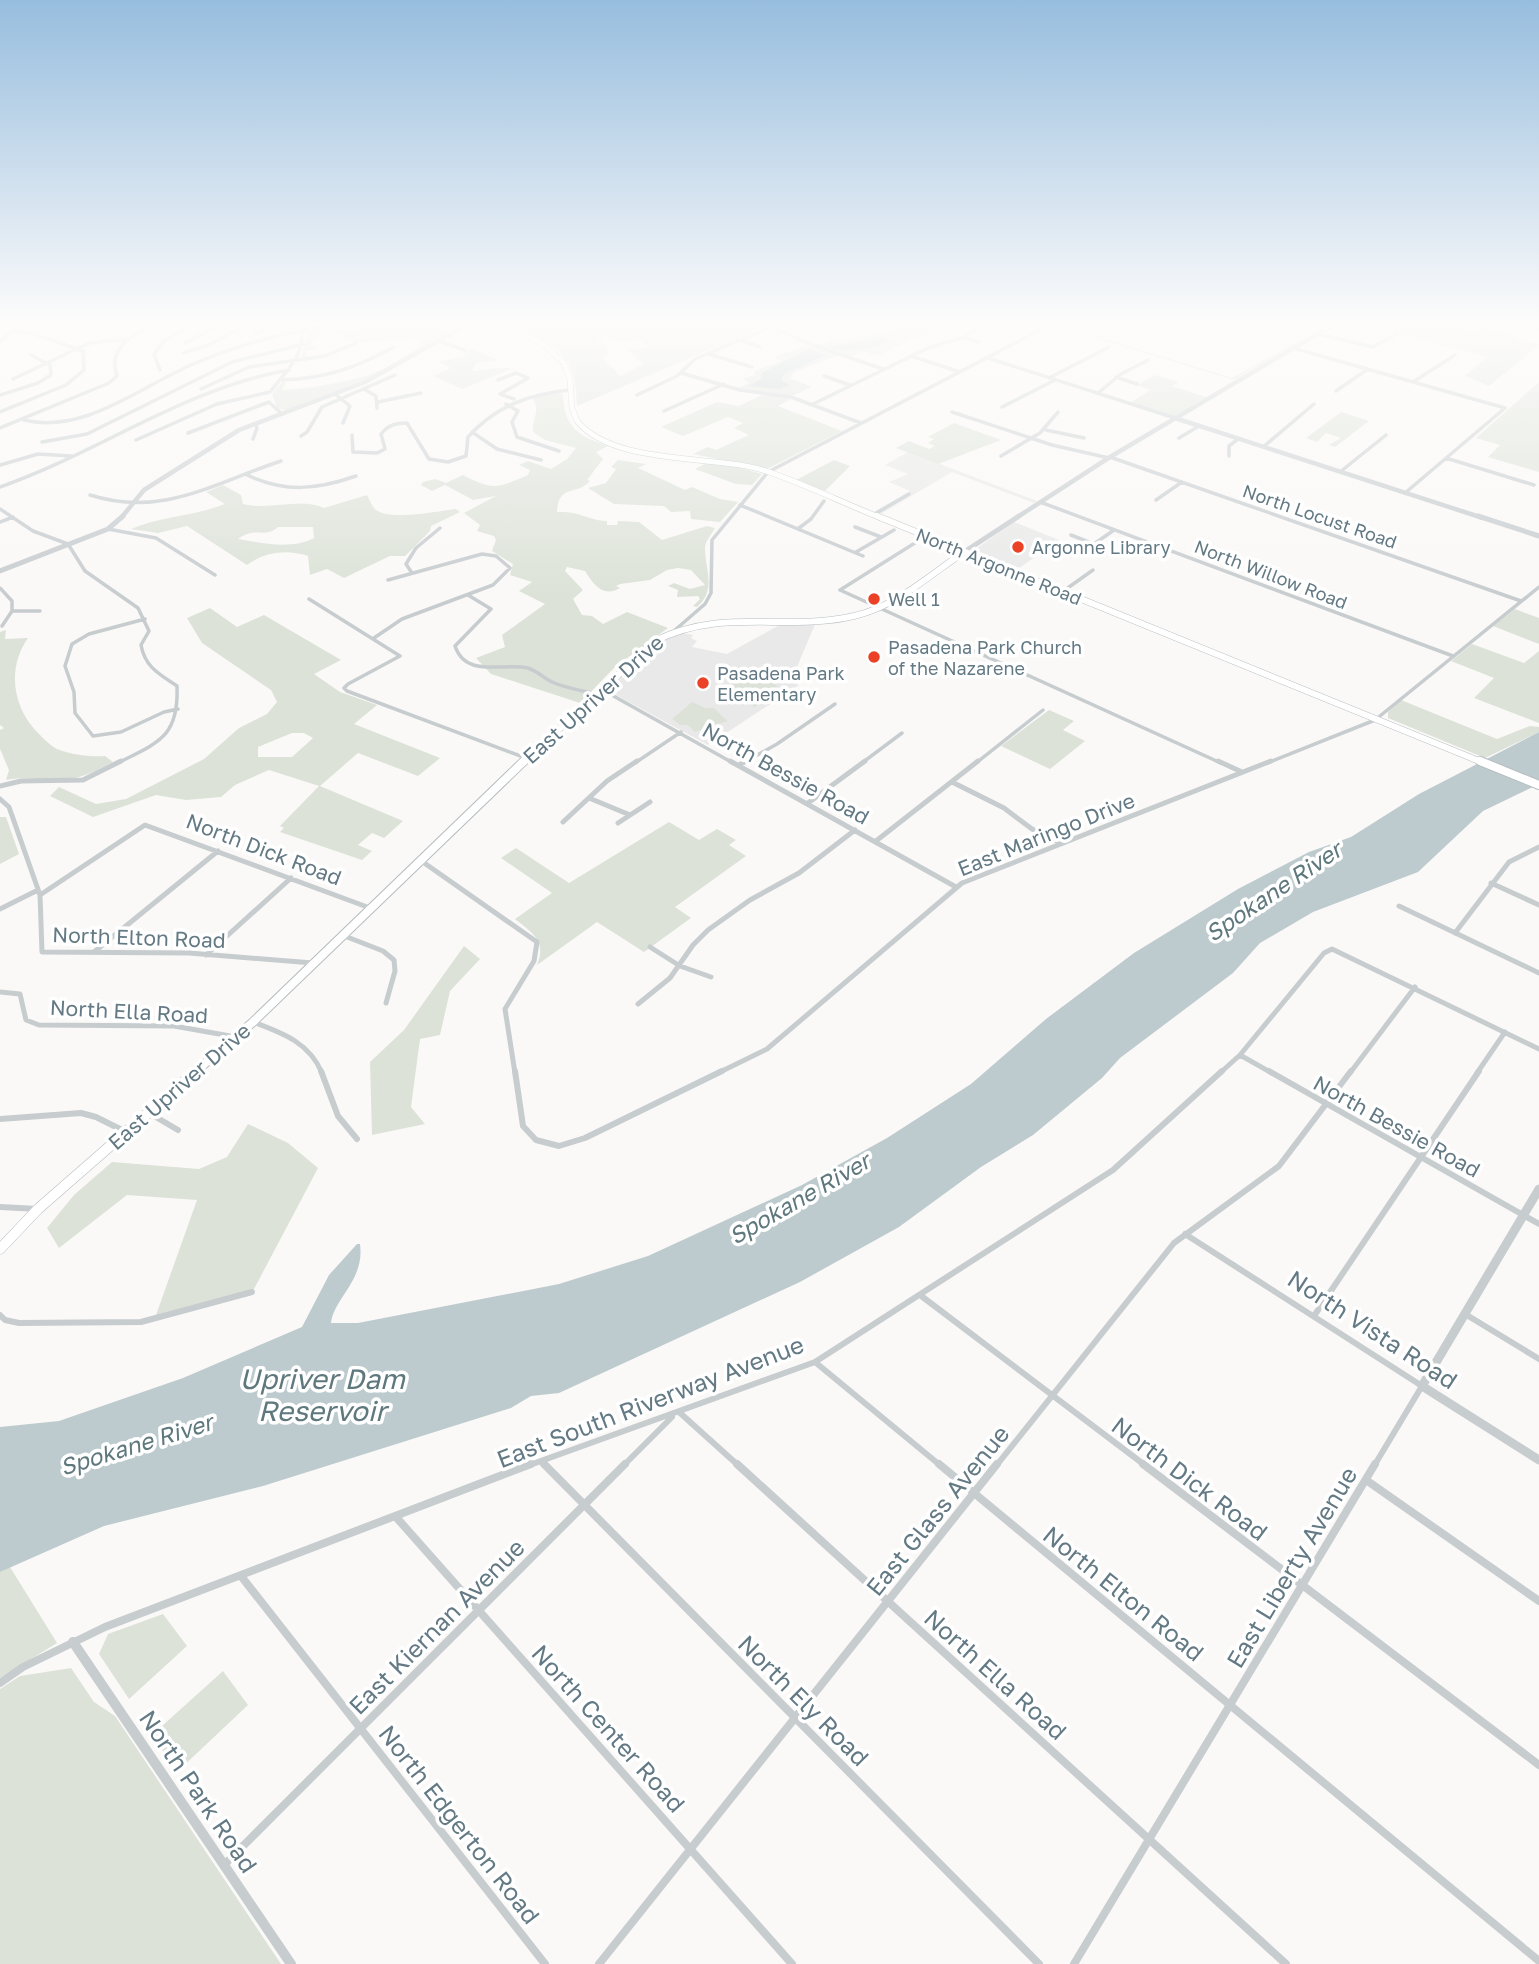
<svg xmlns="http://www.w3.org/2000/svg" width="1539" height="1964" viewBox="0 0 1539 1964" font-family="'Golos Text',sans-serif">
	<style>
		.built { fill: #e8e9e8 }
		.green { fill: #dce2d8; fill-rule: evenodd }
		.water { fill: #bdcbce }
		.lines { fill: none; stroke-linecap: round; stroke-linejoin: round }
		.secondary-far2-casing { stroke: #b7bec2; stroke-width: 7 }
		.secondary-far1-casing { stroke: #b7bec2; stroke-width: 10 }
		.secondary-casing { stroke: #b7bec2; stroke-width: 11 }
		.primary-far2-casing { stroke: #b8bec1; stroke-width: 6 }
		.primary-far1-casing { stroke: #b8bec1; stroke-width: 7 }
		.primary-casing { stroke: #b8bec1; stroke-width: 10 }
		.minor-far3 { stroke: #c7cccf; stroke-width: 3.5 }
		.minor-far2 { stroke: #c7cccf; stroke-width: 5 }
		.minor-far1 { stroke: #c7cccf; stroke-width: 6 }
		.minor { stroke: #c7cccf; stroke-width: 8 }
		.tertiary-far3 { stroke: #c7cccf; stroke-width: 4.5 }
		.tertiary-far2 { stroke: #c7cccf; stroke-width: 5 }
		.tertiary-far1 { stroke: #c7cccf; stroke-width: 9 }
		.tertiary { stroke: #c7cccf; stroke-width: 10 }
		.secondary-far2 { stroke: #fff; stroke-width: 6 }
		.secondary-far1 { stroke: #fff; stroke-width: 8 }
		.secondary { stroke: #fff; stroke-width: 10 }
		.primary-far2 { stroke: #fff; stroke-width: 5 }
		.primary-far1 { stroke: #fff; stroke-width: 6 }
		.primary { stroke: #fff; stroke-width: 8 }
		.poi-dot { fill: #eb4126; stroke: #fff; stroke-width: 2.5 }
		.labels { text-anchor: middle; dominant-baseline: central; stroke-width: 7; stroke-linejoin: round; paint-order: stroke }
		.far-street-label { font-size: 18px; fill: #637984; stroke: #fff }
		.far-poi-label { font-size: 18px; fill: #637984; stroke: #fff; text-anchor: start }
		.street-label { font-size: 21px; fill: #637984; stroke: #fff }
		.water-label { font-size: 23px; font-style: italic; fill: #5e787d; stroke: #fff }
		.near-street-label { font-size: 24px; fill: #637984; stroke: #fff }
		.near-water-label { font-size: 28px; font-style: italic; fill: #5e787d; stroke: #fff }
	</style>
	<rect width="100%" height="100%" fill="#faf9f7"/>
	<path class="built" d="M908,452L1037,501L1034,503L952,472L879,515L874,512L910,491L889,482L908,474L885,465Z
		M1014,522L1059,540L1015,571L973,551Z
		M816,622L791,681L799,685L708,745L605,689L656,644L677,632L693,635L691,638L697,641L692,647L727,654L783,623Z"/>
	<path class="green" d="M369,324H462L366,379L286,410L277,408L272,394L282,382H286L282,390C325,387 393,377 422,343L417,338L358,343L342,339L344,334L326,330L311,341L314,347L319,348L306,351V358L301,357L308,332L324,328L347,332Z
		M514,324H770L577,406C576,351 558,349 514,324ZM605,336L619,342L641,340L648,347L627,350L644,364L620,376L603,358L608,353L606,346L596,340Z
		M920,324H980L976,328C944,322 906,342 877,356L864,351L851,357L819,346L831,340L849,339Z
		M1035,324H1058L1232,378L1329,324L1234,380L1056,326L1048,330L1046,326Z
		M1390,324H1451L1471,332C1481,324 1505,332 1518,334L1514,338L1539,345L1489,386L1465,376L1488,357L1383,329Z
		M808,345L838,355L795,372L790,378L812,387L792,396L738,388L750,383L742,379L755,375L754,371L783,361L773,357Z
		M472,349L499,360L477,363L472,371C484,371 503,365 512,369L462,389L433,376L451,368L438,362L466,356L463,351Z
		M1155,375L1179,382L1172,386L1206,397L1173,417L1130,403L1150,390L1137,385Z
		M1539,382V472L1488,457L1500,445L1476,438Z
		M553,393L563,394C564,427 578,436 608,446L596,452L603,459L587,480L590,481C575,497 559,483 557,512C581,511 587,520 607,521V525H617L618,521L639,522L662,540L707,526L715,528C712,534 705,541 705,548C705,570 717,589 697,607L693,606L700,599L698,596L677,597L678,590L668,586L674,583L690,589L705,585L691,570L678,568L667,570L650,580L620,584L616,586L620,588C603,598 594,585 585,571L567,567L565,571L583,590L573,599L582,615L592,616L603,624L627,612L668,628L614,668L580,703L491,674L476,658L505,647L502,635L545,604L519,591L532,582L510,575L513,564L492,551L496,540L494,536L477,531L480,525L464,513L496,496L473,500L445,485L432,491L421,485L423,482L435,479L446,483L463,475C494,491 497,488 528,475L530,470L519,465L528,461L551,469L567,459L576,448L545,440L533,432C532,417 542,409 531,397Z
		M764,394L791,399L778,406L842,431L767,469L693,454L708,447L716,450L749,435L734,428L743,423L728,417L683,436L661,427L717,402L739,406Z
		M1341,412L1369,421L1335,447L1329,445L1341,438L1326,433L1317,442L1306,438Z
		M954,423L1001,440L938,464L896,448L909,441L929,449L935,446L928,443L934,439L928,437Z
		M618,460L646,464L638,468L685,490L692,487L720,499L738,502L720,522L691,519L690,511L671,512L664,506L614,504L588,488L606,483L616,469L611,467Z
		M712,460L762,474L752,485L736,484L695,469Z
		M834,460L850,466L824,492L796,480Z
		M223,485L241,495L243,504C270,511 300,497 324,508L367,495C370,500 372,507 376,510C391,521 438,511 456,509L460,512L431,526L430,531L405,556H390L344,578L327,569L310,575L308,556C286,549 265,552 247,565L187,526L158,533L131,529C162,516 195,516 225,504L206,492ZM278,527H313L314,538C291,550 262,543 238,539C256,526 264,539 278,527Z
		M210,608L237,627L264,615L341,660L314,674L340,692L377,705L354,724L440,758L418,776L358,753L320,786L403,821L384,838L372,833L358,845L372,851L362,860L280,832L284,828L280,826L319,786L269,770L235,785L221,797L186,800L156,795L93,817L50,796L59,787L96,804L126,799L204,759L239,728L267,714L277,702L271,690L202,643L187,618ZM292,733H304L313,738L292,757H258V747Z
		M1515,609L1539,618V644L1493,626Z
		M6,630L5,639L28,638C6,669 13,710 40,735C45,740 51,746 57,749C72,755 90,757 105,756L113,762C94,772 77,781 55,780C38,780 24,776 6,780L9,770L0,749V730L4,728L0,725V632Z
		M1472,644L1524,663L1539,651V723L1474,698L1494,678L1451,661Z
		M743,669L778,686L755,707L729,691L732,679Z
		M1401,700L1497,739L1530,726L1539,727V732L1485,758L1388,718V712Z
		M692,702L705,708H714L727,721L695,732L688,725H681L672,719Z
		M1049,710L1074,721L1063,730L1085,741L1050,769L1001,746Z
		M0,817H6L19,854L0,864Z
		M669,822L699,840L717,829L736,840L729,845L746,856L675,907L691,918L644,952L597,922L537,965C547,942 533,933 515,919L552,893L501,858L516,848L569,883Z
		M464,946L480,959L450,991L440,1035L420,1039L411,1107L425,1124L372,1135L370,1062L404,1030Z
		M248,1124L288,1143L318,1168L254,1289L156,1315L197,1200L127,1195L59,1248L47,1228L74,1195L112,1162L199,1169L227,1157Z
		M10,1567L57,1643L0,1678V1572Z
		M163,1614L187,1646L129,1699L99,1654L108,1634Z
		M71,1668L94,1702L115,1716L281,1964H0V1689L20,1676Z
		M223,1671L248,1705L177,1772L152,1735Z"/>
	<path class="water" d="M883,337L892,341C873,348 848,354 828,347Z
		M809,349L826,355L784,374L781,380L789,385L780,389L749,386L761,379L762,373Z
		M1539,732V784L1483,811L1418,872L1313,912L1260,943L1233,973L1120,1058L1102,1078L1033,1135L981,1167L899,1227L800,1282L559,1393L531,1396L511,1408L263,1486L104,1526L0,1572V1427L59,1421L183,1378L302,1327L329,1275L357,1244H360C365,1280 334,1298 331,1323H358L559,1284L648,1256L802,1185L887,1138L971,1084L1046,1019L1134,953L1238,889L1309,852L1351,837L1419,794Z"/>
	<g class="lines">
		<defs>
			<path id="secondary-far2" d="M522,763L655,641C722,607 785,632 854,616C895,607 930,575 964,552"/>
			<path id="secondary-far1" d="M194,1073L253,1022L524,761"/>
			<path id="secondary" d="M0,1249L38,1209L196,1071"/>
			<path id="primary-far2" d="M506,324L542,343L564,363L570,379L572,408L577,421C614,466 713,454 766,471C805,484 843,503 881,518"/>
			<path id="primary-far1" d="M877,516L1484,763"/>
			<path id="primary" d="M1480,761L1539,785"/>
		</defs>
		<use href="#secondary-far2" class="secondary-far2-casing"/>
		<use href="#secondary-far1" class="secondary-far1-casing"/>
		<use href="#secondary" class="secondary-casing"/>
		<use href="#primary-far2" class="primary-far2-casing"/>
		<use href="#primary-far1" class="primary-far1-casing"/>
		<use href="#primary" class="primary-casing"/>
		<path class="minor-far3" d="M830,324L840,330
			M983,324L1000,326
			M1524,324L1539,328
			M772,327L807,343L883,369
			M256,334L275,324
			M1318,334L1373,347L1396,334
			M964,337L978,342
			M740,340L760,347
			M0,341L23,324
			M440,341L464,350
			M185,343L222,324
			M1293,348L1505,408
			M183,353L209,345L248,324
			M708,354L752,367
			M911,356L960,372
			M988,358L1175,418
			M160,370L154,354L165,340L195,324
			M681,373L740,390L791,397L861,423
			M824,376L850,385
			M1116,377L1137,384
			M1049,378L1109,347
			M13,379L89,343L127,339
			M280,380C324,379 356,368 394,347
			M498,380L516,373L528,378L500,394L514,399
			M1413,382L1455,355
			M201,389L249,367L325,356L356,343
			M364,389L376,396L377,408
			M1336,391L1368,369
			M270,392C287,370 307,354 301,324
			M1098,393L1121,374L1148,360
			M335,394L350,406L343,423
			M0,395L38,383L51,375L50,365L31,355
			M637,395L677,376L695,359L778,324
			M269,402L282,414
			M378,402L421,393
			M506,404L518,411L512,422L517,437L559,451
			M811,405L928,348L964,337L983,324
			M1002,407L1055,380
			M664,411L724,384
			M0,412L66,385L84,370L83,351L31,333L14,331
			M952,412L1052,445L1109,458
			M24,420C86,435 143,384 198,362C243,343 290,331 338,324
			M0,428L109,383L117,376C107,348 132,335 154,324
			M1046,430L1084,438
			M472,432L497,449L541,460
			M188,433L269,402
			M352,435L353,452L377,453L385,449L381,434C388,425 396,423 407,423L429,459L448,462L466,456L468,437C496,406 529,394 570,390
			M301,436L307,432L322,407L395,375
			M1179,438L1199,426
			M253,439L257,428L255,424
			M136,440L217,404L270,392
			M42,442L87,434L232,362L304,344
			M1263,447L1314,404
			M1001,456L1040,433L1058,412
			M1229,456V446L1238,439
			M1110,457L1521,601
			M1446,458L1534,485
			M0,465L38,454L71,456
			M1340,472L1386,435
			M245,474C284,493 316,490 356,476
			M0,487C98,453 185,388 289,370
			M1405,493L1505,408
			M90,495C162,518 214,483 281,461
			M1156,500L1182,482
			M1040,502L1453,656
			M740,505L863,556
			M0,509L33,531L68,544L85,571L138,608L149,631L141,645C145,667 159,674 177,686C179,737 159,742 118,763
			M873,515L909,494
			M0,522L13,517
			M855,527L881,537
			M799,528L811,519L824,501
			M108,529L156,538L215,575
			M1071,535L1119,554
			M1094,544L1114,530
			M856,552L894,530
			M412,573L406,564L416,548L440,528
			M0,588L12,601V611L2,626
			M840,590L1221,763
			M840,590L926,536
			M1062,592L1093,570
			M468,595L491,609L455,646C466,679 504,662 528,668C537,671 544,678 552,682C565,688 581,690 595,694
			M309,599L400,656L348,684L344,688L347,691L526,758
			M12,611H40
			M145,619L89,634L72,644L65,666L74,692L75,713L93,736L121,732L164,712L178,709
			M675,630L705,604L711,593L712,540L768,472L1040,330L1031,324
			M374,638L402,619L493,585L510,568L496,556L482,554L388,580
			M601,689L733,763
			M635,763L681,732
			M743,763L777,744L835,704
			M862,763L902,733
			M976,763L1043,710
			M1267,763L1375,720L1539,587"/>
		<path class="minor-far2" d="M730,761L956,887
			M1218,761L1242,772
			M739,765L746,761
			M952,782L1004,808L1032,829L1061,843
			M0,786L21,781L83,780L121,761
			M589,798L630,815
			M0,799L9,807L40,895L42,952L189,953L313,963
			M808,803L865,761
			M563,822L607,781L637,761
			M618,823L650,802
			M876,841L978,761
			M420,860L537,942L534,961L505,1009L515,1073
			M1491,883L1539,905
			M40,895L145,825L370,908
			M1399,906L1539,973
			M0,909L38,890
			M1455,933L1509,862L1539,847
			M342,935L383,951L394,960L395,971L386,1003
			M650,947L680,966L711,977
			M94,952L218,851
			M206,955L291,878
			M0,992L20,994L26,1020L39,1025L174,1026L236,1037
			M638,1004L670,978L693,945L708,930L750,900L799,873L855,830
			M253,1022C282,1033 309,1042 322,1073
			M1240,1055L1272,1073
			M718,1073L767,1049L962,883L1271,761
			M1220,1073L1240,1055L1324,953L1332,949L1539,1049
			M1350,1073L1415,987
			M1477,1073L1505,1032"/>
		<path class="minor-far1" d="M321,1071L338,1116L357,1139
			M515,1071L523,1126L536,1140L559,1146L585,1138L722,1071
			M1269,1071L1539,1224
			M149,1113L178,1130
			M0,1119L81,1113L96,1117L126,1132
			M0,1207L38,1209
			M1185,1234L1422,1386L1374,1466
			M920,1295L1146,1466
			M1465,1314L1539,1359
			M0,1315L5,1320L19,1323L141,1322L252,1292
			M1314,1316L1479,1071
			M815,1362L941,1466
			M679,1412L739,1466
			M542,1462L546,1466
			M527,1466L815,1362L1113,1170L1222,1071
			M623,1466L672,1417
			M996,1466L1174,1243L1279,1166L1351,1071"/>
		<path class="minor" d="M544,1464L1039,1964
			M737,1464L1286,1964
			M939,1464L1539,1961
			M1143,1464L1539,1765
			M1366,1480L1539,1601
			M396,1517L792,1964
			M241,1576L545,1964
			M0,1683L23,1667L105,1627L531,1464
			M224,1865L625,1464
			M599,1964L997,1464
			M1074,1964L1375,1464"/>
		<path class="tertiary-far3" d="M1175,418L1483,518
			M121,518L144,490L239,430L365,382L468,324
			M1016,518L1110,457L1334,324"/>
		<path class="tertiary-far2" d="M1478,516L1539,536
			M964,552L1019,516
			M0,571L108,529L123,516"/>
		<path class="tertiary-far1" d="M1539,1189L1422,1386L1539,1460"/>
		<path class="tertiary" d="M73,1642L291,1964"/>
		<use href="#secondary-far2" class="secondary-far2"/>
		<use href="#secondary-far1" class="secondary-far1"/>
		<use href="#secondary" class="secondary"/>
		<use href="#primary-far2" class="primary-far2"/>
		<use href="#primary-far1" class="primary-far1"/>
		<use href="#primary" class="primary"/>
	</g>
	<linearGradient id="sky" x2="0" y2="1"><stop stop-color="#97bdde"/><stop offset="0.54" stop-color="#fdfcfb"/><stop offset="1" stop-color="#fdfcfb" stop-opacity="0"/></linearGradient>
	<rect width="1539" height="599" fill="url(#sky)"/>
	<g class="poi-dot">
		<circle cx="1018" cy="547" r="7"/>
		<circle cx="874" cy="599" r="7"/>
		<circle cx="874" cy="657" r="7"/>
		<circle cx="703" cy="683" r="7"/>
	</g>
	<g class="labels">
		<g class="far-street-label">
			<text transform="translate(1320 516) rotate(19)">North Locust Road</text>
			<text transform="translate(999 566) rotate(22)">North Argonne Road</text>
			<text transform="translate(1271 574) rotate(21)">North Willow Road</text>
		</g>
		<g class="far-poi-label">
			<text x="1032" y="547">Argonne Library</text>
			<text x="888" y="599">Well 1</text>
			<text x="888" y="647">Pasadena Park Church<tspan x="888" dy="21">of the Nazarene</tspan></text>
			<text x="717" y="673">Pasadena Park<tspan x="717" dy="21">Elementary</tspan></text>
		</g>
		<g class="street-label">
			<text transform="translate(593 699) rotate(-42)">East Upriver Drive</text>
			<text transform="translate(786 773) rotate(29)">North Bessie Road</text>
			<text transform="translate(1046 834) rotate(-22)">East Maringo Drive</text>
			<text transform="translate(264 849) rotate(21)">North Dick Road</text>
			<text transform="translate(139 937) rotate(2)">North Elton Road</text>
			<text transform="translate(129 1011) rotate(3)">North Ella Road</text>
			<text transform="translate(179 1086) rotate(-41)">East Upriver Drive</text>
			<text transform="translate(1397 1126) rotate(29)">North Bessie Road</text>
		</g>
		<g class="water-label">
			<text transform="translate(1273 891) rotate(-34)">Spokane River</text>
			<text transform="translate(799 1198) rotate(-30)">Spokane River</text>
			<text transform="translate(136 1444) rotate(-17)">Spokane River</text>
		</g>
		<g class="near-street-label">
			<text transform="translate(1373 1329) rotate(33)">North Vista Road</text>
			<text transform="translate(650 1401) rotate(-21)">East South Riverway Avenue</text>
			<text transform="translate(1190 1478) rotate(37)">North Dick Road</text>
			<text transform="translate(937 1510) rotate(-51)">East Glass Avenue</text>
			<text transform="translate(1291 1567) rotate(-59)">East Liberty Avenue</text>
			<text transform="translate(1124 1593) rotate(39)">North Elton Road</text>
			<text transform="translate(436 1626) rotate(-45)">East Kiernan Avenue</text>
			<text transform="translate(996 1674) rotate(42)">North Ella Road</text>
			<text transform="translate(804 1700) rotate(45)">North Ely Road</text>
			<text transform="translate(609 1728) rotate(48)">North Center Road</text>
			<text transform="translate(199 1791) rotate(56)">North Park Road</text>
			<text transform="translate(460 1824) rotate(52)">North Edgerton Road</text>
		</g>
		<g class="near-water-label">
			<text x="322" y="1378">Upriver Dam<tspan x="322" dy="32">Reservoir</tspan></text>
		</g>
	</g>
</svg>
